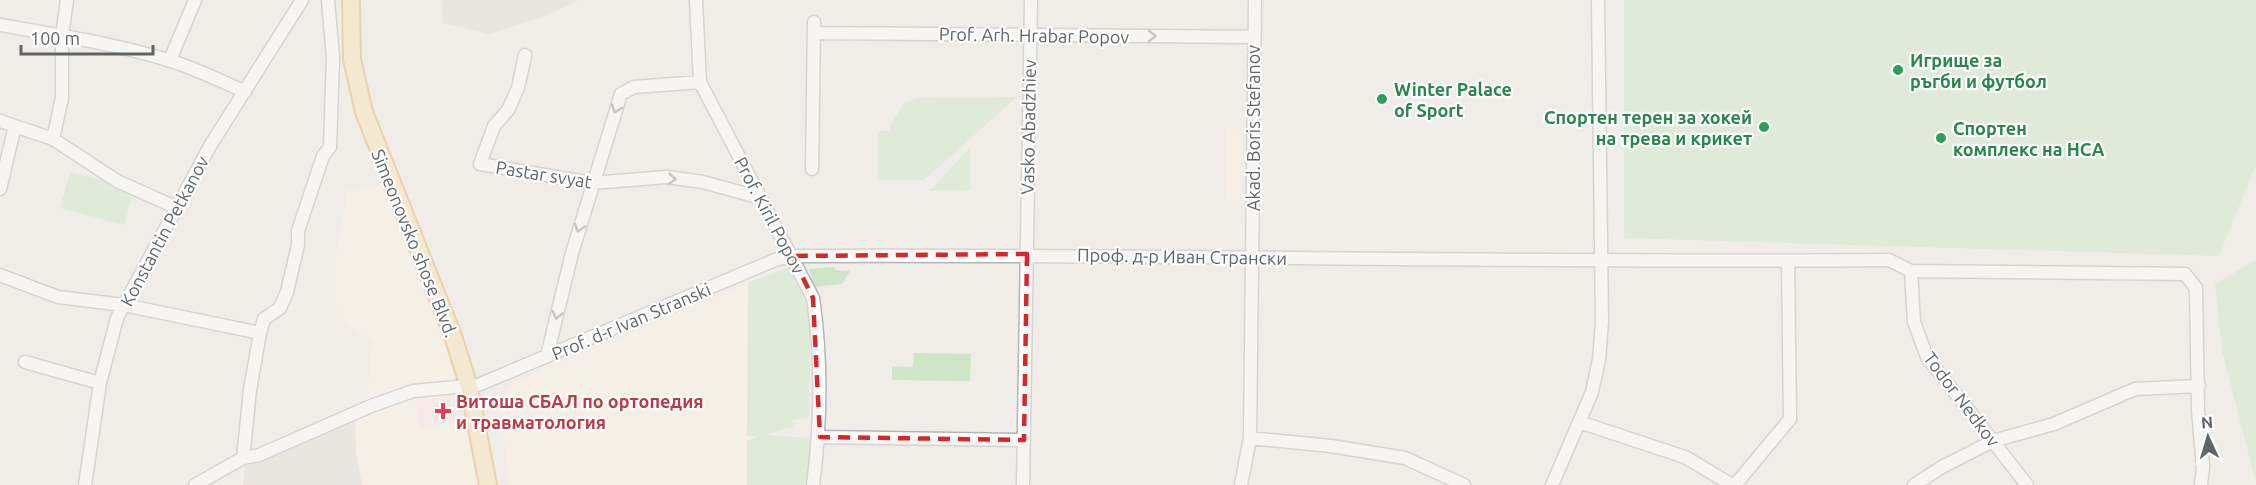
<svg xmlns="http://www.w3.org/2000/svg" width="2256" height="485" viewBox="0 0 2256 485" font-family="Ubuntu,sans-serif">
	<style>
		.commercial { fill: #fcf1e2 }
		.industrial { fill: #dfddda }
		.education { fill: #e0ddd7 }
		.medical { fill: #fbe7e9 }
		.green { fill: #cde6c7 }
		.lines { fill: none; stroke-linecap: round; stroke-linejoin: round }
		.minor-casing { stroke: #b3b6b9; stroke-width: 15 }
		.major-casing { stroke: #e9ae69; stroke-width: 20 }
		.minor { stroke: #fff; stroke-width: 12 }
		.major { stroke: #fae2b4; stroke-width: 16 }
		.oneway { stroke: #979a9c }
		.marked { fill: none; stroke: #d62828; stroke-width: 4.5; stroke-dasharray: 12 8; stroke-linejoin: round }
		.leisure-dot { fill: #2e9e5b; stroke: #fff; stroke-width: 2 }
		.health-dot { fill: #e0444e; stroke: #fff; stroke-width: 2 }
		.labels { text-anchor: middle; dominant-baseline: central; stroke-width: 4.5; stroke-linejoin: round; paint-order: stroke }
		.street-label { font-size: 18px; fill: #5f6467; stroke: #fff }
		.leisure-label { font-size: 18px; font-weight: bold; fill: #27864d; stroke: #fff; text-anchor: start }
		.health-label { font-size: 18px; font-weight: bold; fill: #be3a42; stroke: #fff; text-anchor: start }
	</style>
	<rect width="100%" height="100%" fill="#f0ede8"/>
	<path class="commercial" d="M1227,129H1241L1240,200H1226Z
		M383,186L459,371L472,422L478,485H240L243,458L366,408L372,341L337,319L335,260L348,190Z
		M748,283L747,485H509L500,397L517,381Z"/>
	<path class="industrial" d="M442,0H579L548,15L489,34L443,23Z"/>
	<path class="education" d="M355,414L356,454L362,485H243L245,461Z"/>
	<path class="medical" d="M465,395L470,420L420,428L416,401Z"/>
	<path class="green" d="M1624,0H2256V165L2219,256L1624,238Z
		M1017,97L924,180H877L878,131H890L891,123L905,102L918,98Z
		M970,148L971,190L929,191Z
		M70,172L106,181L132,197L124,225L60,208Z
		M2256,260V478L2255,479L2222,351L2215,284Z
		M791,266L802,288L811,318L809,418L792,420L794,429L788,428L765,435L812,438L811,485H747V441L761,435L747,436L748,283Z
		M835,267V270L850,271L842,284L814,287L809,269Z
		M914,353L971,354L970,381L892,380V366L913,367Z"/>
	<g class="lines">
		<defs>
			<path id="minor" d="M696,0L700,82L813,298C822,360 821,423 813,485
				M0,25C56,35 113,43 168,60C194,68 220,80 245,92
				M814,33L1254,37
				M525,55L518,88L508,110L494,126L480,164L592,183L667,177L703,182L761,198
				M170,60L195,0
				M0,121L53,139L117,181L175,207
				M53,139L62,98V36L67,0
				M812,169L814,22
				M0,189L15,126
				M1911,271L1914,322L1927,357L2027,485
				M0,275L58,297L124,305L260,333
				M547,356L572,253L621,94L634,87L700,82
				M25,362L100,383
				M1579,422L1685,457L1732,485
				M820,437L1024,440
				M1250,438L1331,446L1405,458L1464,485
				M243,458L250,390L260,333L264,319L280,308L287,292L298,245V231L323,156L330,147L333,57L328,0
				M85,485L100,383L117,318L210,146L302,0
				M195,485L243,458L259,455L371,406L413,391L478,385L775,260L792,256C1157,254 1523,263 1889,260L1911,271L2185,274L2196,288L2198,410L2203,467L2201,485
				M1023,485L1031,0
				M1241,485L1250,438L1255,0
				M1552,485L1592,392L1599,360L1602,322L1598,0
				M1735,485L1790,419L1788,261
				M1914,485L1942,467L1993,441L2054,424L2135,389L2199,386"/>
			<path id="major" d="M351,0L352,59L364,112L453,336L469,387L488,485"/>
		</defs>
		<use href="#minor" class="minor-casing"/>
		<use href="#major" class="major-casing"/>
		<use href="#minor" class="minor"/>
		<use href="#major" class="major"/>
	</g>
	<defs><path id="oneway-chevron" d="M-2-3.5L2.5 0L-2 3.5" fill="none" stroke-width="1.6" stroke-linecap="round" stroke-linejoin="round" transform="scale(1.5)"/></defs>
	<g class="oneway">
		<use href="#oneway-chevron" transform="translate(1152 36)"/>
		<use href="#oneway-chevron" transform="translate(616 109) rotate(109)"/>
		<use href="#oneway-chevron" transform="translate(672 179) rotate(4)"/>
		<use href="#oneway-chevron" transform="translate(579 228) rotate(106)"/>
		<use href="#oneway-chevron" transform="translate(557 315) rotate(103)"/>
	</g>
	<path d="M0 0H2256V485H0ZM1027,254L1024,440L820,437L813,298L792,256Z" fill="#f0ede8" fill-opacity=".55" fill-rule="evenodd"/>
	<path class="marked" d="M1027,254L1024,440L820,437L813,298L792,256Z"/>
	<g class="leisure-dot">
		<circle cx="1898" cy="70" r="6"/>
		<circle cx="1382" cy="99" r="6"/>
		<circle cx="1764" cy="127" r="6"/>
		<circle cx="1941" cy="138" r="6"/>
	</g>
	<path class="health-dot" d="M440 402h6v6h6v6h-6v6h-6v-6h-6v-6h6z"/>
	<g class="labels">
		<g class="street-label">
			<text transform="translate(1034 35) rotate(1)">Prof. Arh. Hrabar Popov</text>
			<text transform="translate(1028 127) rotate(-89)">Vasko Abadzhiev</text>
			<text transform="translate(1253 128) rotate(-90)">Akad. Boris Stefanov</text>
			<text transform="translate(544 174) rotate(9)">Pastar svyat</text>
			<text transform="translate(770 215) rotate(62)">Prof. Kiril Popov</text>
			<text transform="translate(164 231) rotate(-62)">Konstantin Petkanov</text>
			<text transform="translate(415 243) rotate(68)">Simeonovsko shose Blvd.</text>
			<text transform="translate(1182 256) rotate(1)">Проф. д-р Иван Странски</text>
			<text transform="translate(631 321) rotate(-23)">Prof. d-r Ivan Stranski</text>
			<text transform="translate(1962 399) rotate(53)">Todor Nedkov</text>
		</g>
		<g class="leisure-label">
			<text x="1910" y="60">Игрище за<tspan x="1910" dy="21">ръгби и футбол</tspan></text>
			<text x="1394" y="89">Winter Palace<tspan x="1394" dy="21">of Sport</tspan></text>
			<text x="1752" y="117" text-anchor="end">Спортен терен за хокей<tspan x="1752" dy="21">на трева и крикет</tspan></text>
			<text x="1953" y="128">Спортен<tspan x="1953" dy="21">комплекс на НСА</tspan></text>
		</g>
		<g class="health-label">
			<text x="456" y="401">Витоша СБАЛ по ортопедия<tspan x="456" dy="21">и травматология</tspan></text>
		</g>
	</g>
	<g transform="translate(2208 437) rotate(356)" stroke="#ffffff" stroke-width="4.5" paint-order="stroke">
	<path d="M0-4.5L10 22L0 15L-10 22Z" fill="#5f6467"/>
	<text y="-9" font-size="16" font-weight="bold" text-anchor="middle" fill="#5f6467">N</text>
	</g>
	<path d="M21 45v9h132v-9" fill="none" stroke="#5f6467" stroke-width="3"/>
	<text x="30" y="45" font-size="18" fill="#5f6467" stroke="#ffffff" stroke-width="4.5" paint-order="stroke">100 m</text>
</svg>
